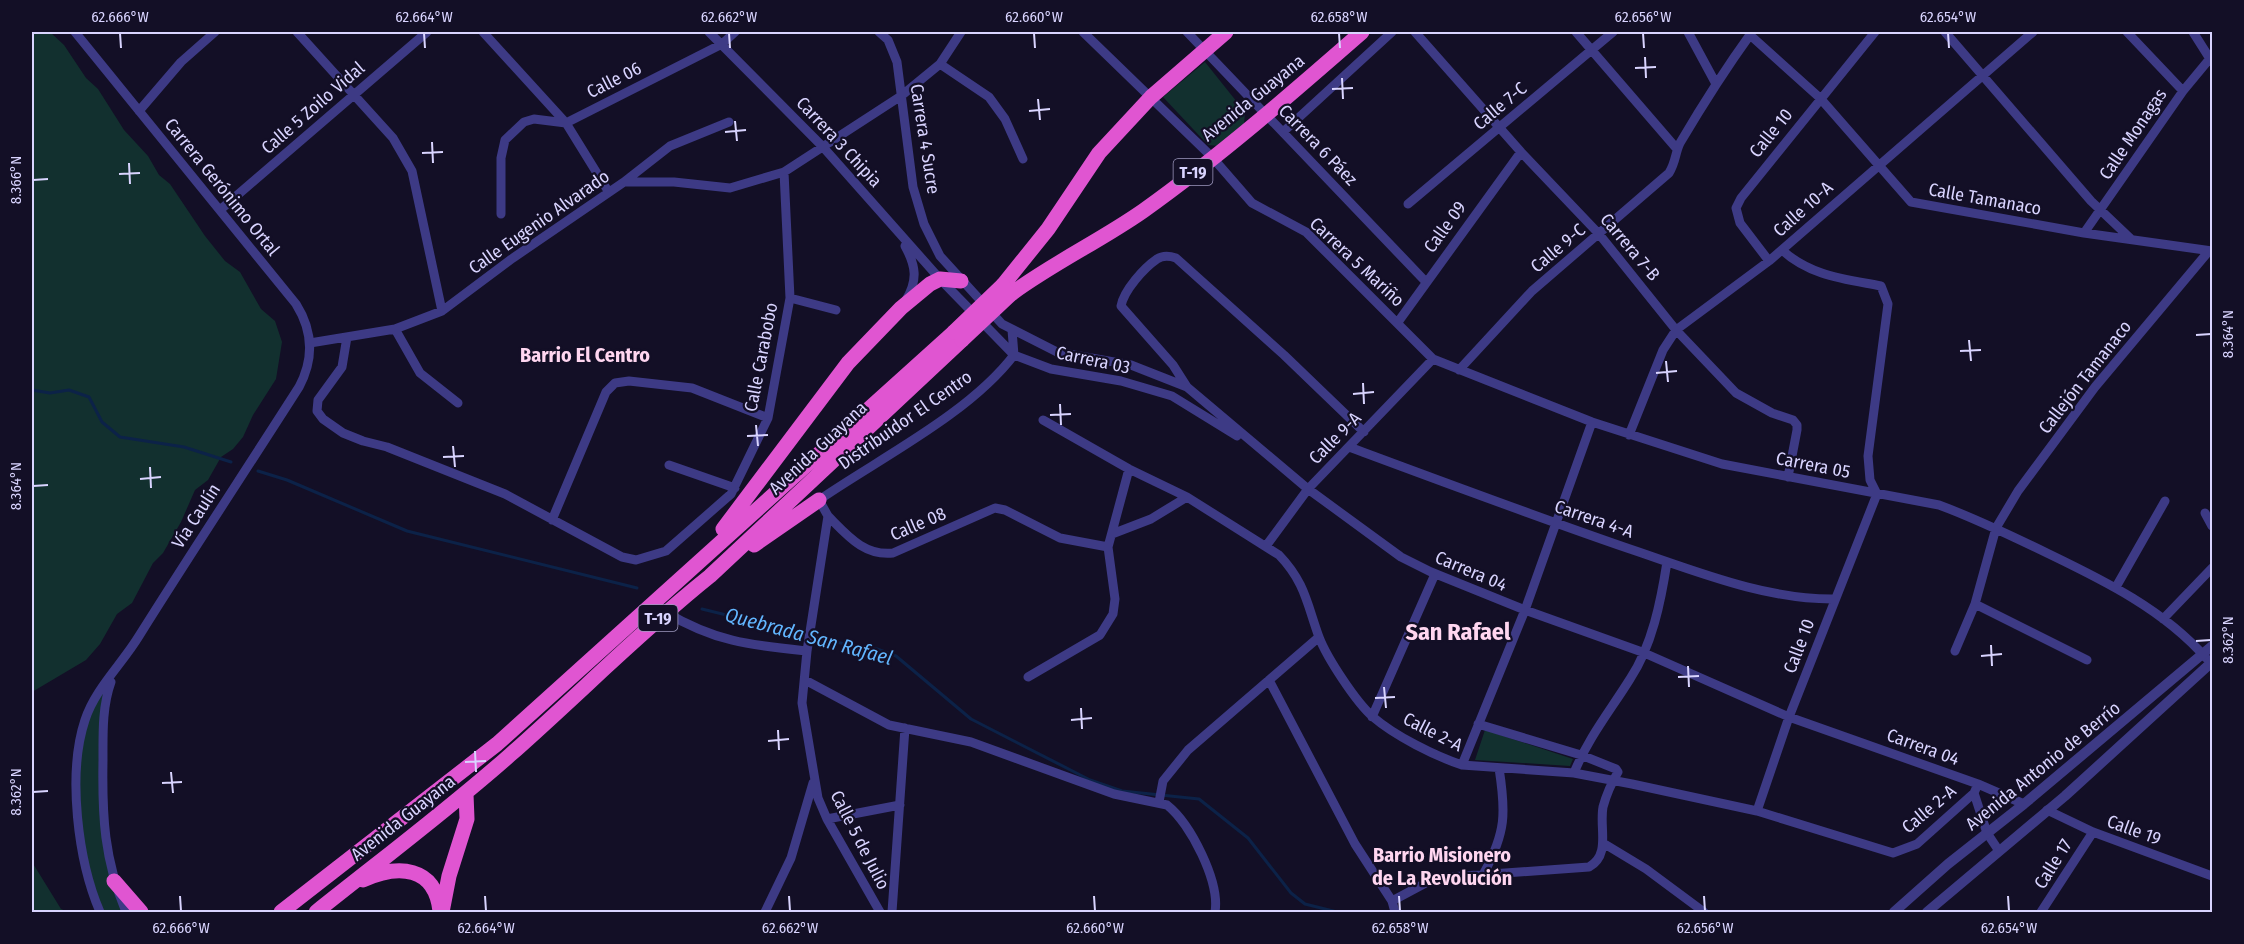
<svg xmlns="http://www.w3.org/2000/svg" width="2244" height="944" viewBox="0 0 2244 944" font-family="'Fira Sans Condensed',sans-serif">
	<style>
		.green { fill: #12302f }
		.lines { fill: none; stroke-linecap: round; stroke-linejoin: round }
		.stream { stroke: #0c2248; stroke-width: 3 }
		.minor { stroke: #3d3a85; stroke-width: 9 }
		.tertiary { stroke: #3d3a85; stroke-width: 10 }
		.trunk { stroke: #e055d1; stroke-width: 15 }
		.trunk-bridge { stroke: #e055d1; stroke-width: 15 }
		.ticks { fill: none; stroke: #d9d4ff; stroke-width: 2 }
		.labels { text-anchor: middle; dominant-baseline: central; stroke-width: 4.5; stroke-linejoin: round; paint-order: stroke }
		.shield { fill: #130f26; stroke: #9e99be; stroke-width: 1.5 }
		.shield-label { font-size: 16px; font-weight: bold; fill: #d9d4ff }
		.street-label { font-size: 18px; fill: #d9d4ff; stroke: #130f26 }
		.neighbourhood-label { font-size: 20px; font-weight: bold; fill: #ffd6f0; stroke: #130f26 }
		.water-label { font-size: 20px; font-style: italic; fill: #62b6ff; stroke: #130f26 }
		.district-label { font-size: 24px; font-weight: bold; fill: #ffd6f0; stroke: #130f26 }
		.neatline { fill: none; stroke: #d9d4ff; stroke-width: 2 }
		.ticks-label { font-size: 15px; text-anchor: middle; fill: #d9d4ff }
	</style>
	<rect width="100%" height="100%" fill="#130f26"/>
	<path class="green" d="M32,32H50L64,45L86,78L98,89L124,130L148,156L159,175L170,184L205,236L225,261L240,272L261,309L275,321L282,342L276,379L253,415L243,437L233,449L221,457L208,480L195,490L181,522L163,553L153,563L132,603L117,614L100,644L86,660L32,692Z
		M1205,62L1245,112L1244,125L1218,146L1208,145L1163,97Z
		M114,673L104,708L109,865L141,912H100L84,860L77,761L85,721Z
		M1485,730L1573,759L1570,766L1475,760Z
		M32,862L61,909L68,912H32Z"/>
	<g class="lines">
		<path class="stream" d="M32,390L50,393L69,390L89,397L102,422L120,437L184,447L231,462
			M258,471L287,480L407,531L637,588
			M702,609L857,647L877,649L896,656L971,719L1090,780L1122,791L1199,799L1248,838L1291,893L1305,904L1337,912"/>
		<path class="minor" d="M75,32L296,304C313,331 314,359 299,387C246,470 191,553 139,636C122,664 95,689 85,720C67,774 78,861 100,912
			M297,32L393,138L412,171L442,311
			M483,32L566,123L608,191
			M709,32L823,147L940,279L1014,355L1051,369L1121,381L1172,396L1237,436
			M879,32L888,40L897,62L913,187L924,224L940,256L1002,324L1057,352L1131,365L1187,387L1308,489L1401,557L1431,572L1525,610L1642,652L1789,717L1978,784L2024,804
			M1083,32L1212,157L1252,203L1306,232L1433,359L1592,422L1722,464L1939,505C1977,519 2012,536 2049,554C2105,581 2164,610 2206,658
			M1187,32L1426,282
			M1415,32L1521,152L1599,234L1676,330L1736,393L1772,413L1793,420L1797,425V430L1788,477
			M1576,32L1677,149
			M1688,32L1715,82
			M1945,32L2091,201L2131,239
			M2127,32L2183,91
			M2193,32L2212,62
			M1750,35L1820,98L1911,202L2084,233L2212,251
			M940,64L989,97L1005,119L1023,159
			M139,111L181,62L215,32
			M1283,132L1392,32
			M624,182L670,146L729,122
			M1408,204L1613,32
			M220,210L427,32
			M501,214V158L505,140L524,122L534,119L566,123L722,44L735,32
			M2084,233L2183,91L2212,56
			M905,246C916,266 918,280 906,300
			M1769,261L1740,223L1736,208L1741,198L1875,32
			M790,298L836,310
			M1398,322L1521,152
			M395,329L420,373L458,403
			M347,337L342,367L318,400L317,411L323,419L343,433L363,441L387,447L505,494L622,557L636,560L666,551L731,494L768,418L790,298L784,172
			M310,343L395,329L442,311L513,258L624,182H674L730,188L784,172L901,96L940,64L961,32
			M1459,370L1532,291L1669,173C1676,162 1675,153 1680,143C1703,104 1726,68 1752,32
			M1187,387L1173,365L1121,306C1124,290 1144,268 1157,259C1163,255 1170,256 1176,258L1284,355L1364,432
			M1043,420L1129,469L1187,497L1279,555C1305,582 1307,604 1319,637C1327,658 1356,702 1373,717C1395,736 1435,756 1462,765L1574,773L1632,784L1757,811L1893,853L1917,844L1974,793L1978,784
			M1629,435L1663,350L1676,330L1769,261L2033,32
			M1349,447C1441,481 1534,516 1627,548C1693,570 1765,600 1835,599
			M669,465L735,488
			M2205,513L2212,526
			M828,516C848,536 864,556 893,553L995,508L1005,510L1060,538L1108,547
			M552,520L606,392L615,383L629,381L692,388L768,418
			M1112,534L1151,519L1187,497
			M1266,546L1308,489L1433,359
			M2116,587L2165,501
			M1975,604L2087,660
			M665,612C716,642 749,645 807,651
			M2163,619L2212,568
			M1955,651L1975,604L1996,528L2018,491L2095,387L2208,252
			M1028,677L1100,635L1113,614L1115,599L1108,547L1129,469
			M805,680L889,725L971,742L1114,794L1167,805C1191,824 1220,882 1215,912
			M1269,680L1355,844L1392,901L1395,912
			M111,682C102,707 103,734 103,760C102,816 104,859 126,912
			M1372,717L1435,574
			M1462,765L1525,610L1592,422
			M1574,773C1588,738 1610,711 1630,679C1652,646 1661,601 1667,562
			M1974,793L1987,833L1999,851
			M1159,802L1163,781L1188,750L1319,637
			M2047,810L2093,832L2212,876
			M1757,811L1789,717L1877,494L1870,480L1868,456L1888,304L1881,286C1845,279 1810,276 1782,250
			M827,819L900,805
			M1603,843L1646,869L1704,912
			M1484,873C1506,832 1506,813 1499,768
			M1392,901L1435,878L1589,867C1611,855 1599,828 1603,807C1606,796 1612,782 1618,772L1616,769L1581,755L1478,724
			M765,912L791,858L813,783
			M880,912L827,819L818,798L802,703L807,651L828,516L819,500C880,458 969,414 1014,355L1012,330
			M892,912L905,728
			M2041,912L2093,832"/>
		<path class="tertiary" d="M1894,912L1948,864L2024,804L2212,646
			M1927,912L2065,796L2212,662"/>
		<path class="trunk" d="M1003,285L1048,229L1099,153L1151,97L1226,32
			M1011,294C1053,263 1100,241 1143,211C1220,156 1291,94 1362,32
			M723,529L848,363L901,308L930,284L940,279L961,281
			M754,545L819,500
			M363,880C398,864 435,866 440,911
			M114,881L141,912
			M281,912L497,744L954,332
			M316,912C381,860 448,810 510,755C577,696 640,632 710,576L962,340
			M442,912L449,876L467,819L466,794"/>
		<path class="trunk-bridge" d="M954,332L1003,285
			M962,340L1011,294"/>
	</g>
	<path class="ticks" d="M120,33L121,48M424,33L425,48M729,33L730,48M1034,33L1035,48M1339,33L1340,48M1643,33L1644,48M1948,33L1949,48M1645,57L1646,78M1635,68L1656,67M1342,78L1343,99M1332,89L1353,88M1038,99L1040,120M1029,111L1050,109M735,121L737,141M725,132L746,130M432,142L433,163M422,153L443,152M129,163L130,184M119,174L140,173M33,180L48,179M2196,335L2211,334M1969,340L1971,361M1960,351L1981,350M1666,361L1668,382M1656,373L1677,371M1363,383L1364,404M1353,394L1374,392M1060,404L1061,425M1050,415L1071,414M756,425L758,446M747,436L768,435M453,446L455,467M443,457L464,456M150,467L151,488M140,479L161,477M33,486L48,485M2196,641L2211,640M1991,645L1992,666M1981,656L2002,654M1688,666L1689,687M1678,677L1699,676M1384,687L1386,708M1375,698L1395,697M1081,708L1082,729M1071,720L1092,718M778,730L779,750M768,741L789,739M475,751L476,772M465,762L486,761M171,772L173,793M162,783L182,782M33,792L48,791M180,896L181,911M485,896L486,911M789,896L790,911M1094,896L1095,911M1399,896L1400,911M1704,896L1705,911M2008,896L2009,911"/>
	<g class="labels">
		<g class="shield">
			<rect x="1173.5" y="159" width="39" height="26" rx="4.5"/>
			<rect x="638.5" y="605" width="39" height="26" rx="4.5"/>
		</g>
		<g class="shield-label">
			<text x="1193" y="172">T-19</text>
			<text x="658" y="618">T-19</text>
		</g>
		<g class="street-label">
			<text transform="translate(614 80) rotate(-27)">Calle 06</text>
			<text transform="translate(1253 98) rotate(-39)">Avenida Guayana</text>
			<text transform="translate(1500 106) rotate(-40)">Calle 7-C</text>
			<text transform="translate(313 108) rotate(-41)">Calle 5 Zoilo Vidal</text>
			<text transform="translate(1771 133) rotate(-51)">Calle 10</text>
			<text transform="translate(2133 134) rotate(-56)">Calle Monagas</text>
			<text transform="translate(925 139) rotate(81)">Carrera 4 Sucre</text>
			<text transform="translate(839 142) rotate(47)">Carrera 3 Chipia</text>
			<text transform="translate(1318 145) rotate(46)">Carrera 6 Páez</text>
			<text transform="translate(222 187) rotate(51)">Carrera Gerónimo Ortal</text>
			<text transform="translate(1985 199) rotate(10)">Calle Tamanaco</text>
			<text transform="translate(1803 209) rotate(-42)">Calle 10-A</text>
			<text transform="translate(539 222) rotate(-35)">Calle Eugenio Alvarado</text>
			<text transform="translate(1445 227) rotate(-54)">Calle 09</text>
			<text transform="translate(1630 247) rotate(50)">Carrera 7-B</text>
			<text transform="translate(1558 248) rotate(-40)">Calle 9-C</text>
			<text transform="translate(1357 262) rotate(43)">Carrera 5 Mariño</text>
			<text transform="translate(761 357) rotate(-79)">Calle Carabobo</text>
			<text transform="translate(1093 360) rotate(12)">Carrera 03</text>
			<text transform="translate(2085 377) rotate(-52)">Callejón Tamanaco</text>
			<text transform="translate(905 420) rotate(-35)">Distribuidor El Centro</text>
			<text transform="translate(1335 438) rotate(-45)">Calle 9-A</text>
			<text transform="translate(818 448) rotate(-43)">Avenida Guayana</text>
			<text transform="translate(1813 465) rotate(11)">Carrera 05</text>
			<text transform="translate(196 516) rotate(-57)">Vía Caulín</text>
			<text transform="translate(1594 519) rotate(19)">Carrera 4-A</text>
			<text transform="translate(918 524) rotate(-23)">Calle 08</text>
			<text transform="translate(1471 571) rotate(23)">Carrera 04</text>
			<text transform="translate(1799 646) rotate(-69)">Calle 10</text>
			<text transform="translate(1433 732) rotate(27)">Calle 2-A</text>
			<text transform="translate(1923 747) rotate(20)">Carrera 04</text>
			<text transform="translate(2043 766) rotate(-39)">Avenida Antonio de Berrío</text>
			<text transform="translate(1929 809) rotate(-40)">Calle 2-A</text>
			<text transform="translate(403 818) rotate(-38)">Avenida Guayana</text>
			<text transform="translate(2134 830) rotate(20)">Calle 19</text>
			<text transform="translate(860 840) rotate(63)">Calle 5 de Julio</text>
			<text transform="translate(2053 864) rotate(-58)">Calle 17</text>
		</g>
		<g class="neighbourhood-label">
			<text x="585" y="355">Barrio El Centro</text>
			<text x="1442" y="855">Barrio Misionero<tspan x="1442" dy="23">de La Revolución</tspan></text>
		</g>
		<g class="water-label">
			<text transform="translate(809 636) rotate(15)">Quebrada San Rafael</text>
		</g>
		<g class="district-label">
			<text x="1458" y="632">San Rafael</text>
		</g>
	</g>
	<rect width="2244" height="944" fill="none" stroke="#130f26" stroke-width="66"/>
	<rect x="33" y="33" width="2178" height="878" class="neatline"/>
	<g class="ticks-label">
		<text x="120" y="22">62.666°W</text>
		<text x="424" y="22">62.664°W</text>
		<text x="729" y="22">62.662°W</text>
		<text x="1034" y="22">62.660°W</text>
		<text x="1339" y="22">62.658°W</text>
		<text x="1643" y="22">62.656°W</text>
		<text x="1948" y="22">62.654°W</text>
		<text transform="translate(16 180) rotate(-90)" y="5">8.366°N</text>
		<text transform="translate(2228 334) rotate(-90)" y="5">8.364°N</text>
		<text transform="translate(16 486) rotate(-90)" y="5">8.364°N</text>
		<text transform="translate(2228 640) rotate(-90)" y="5">8.362°N</text>
		<text transform="translate(16 792) rotate(-90)" y="5">8.362°N</text>
		<text x="181" y="933">62.666°W</text>
		<text x="486" y="933">62.664°W</text>
		<text x="790" y="933">62.662°W</text>
		<text x="1095" y="933">62.660°W</text>
		<text x="1400" y="933">62.658°W</text>
		<text x="1705" y="933">62.656°W</text>
		<text x="2009" y="933">62.654°W</text>
	</g>
</svg>
